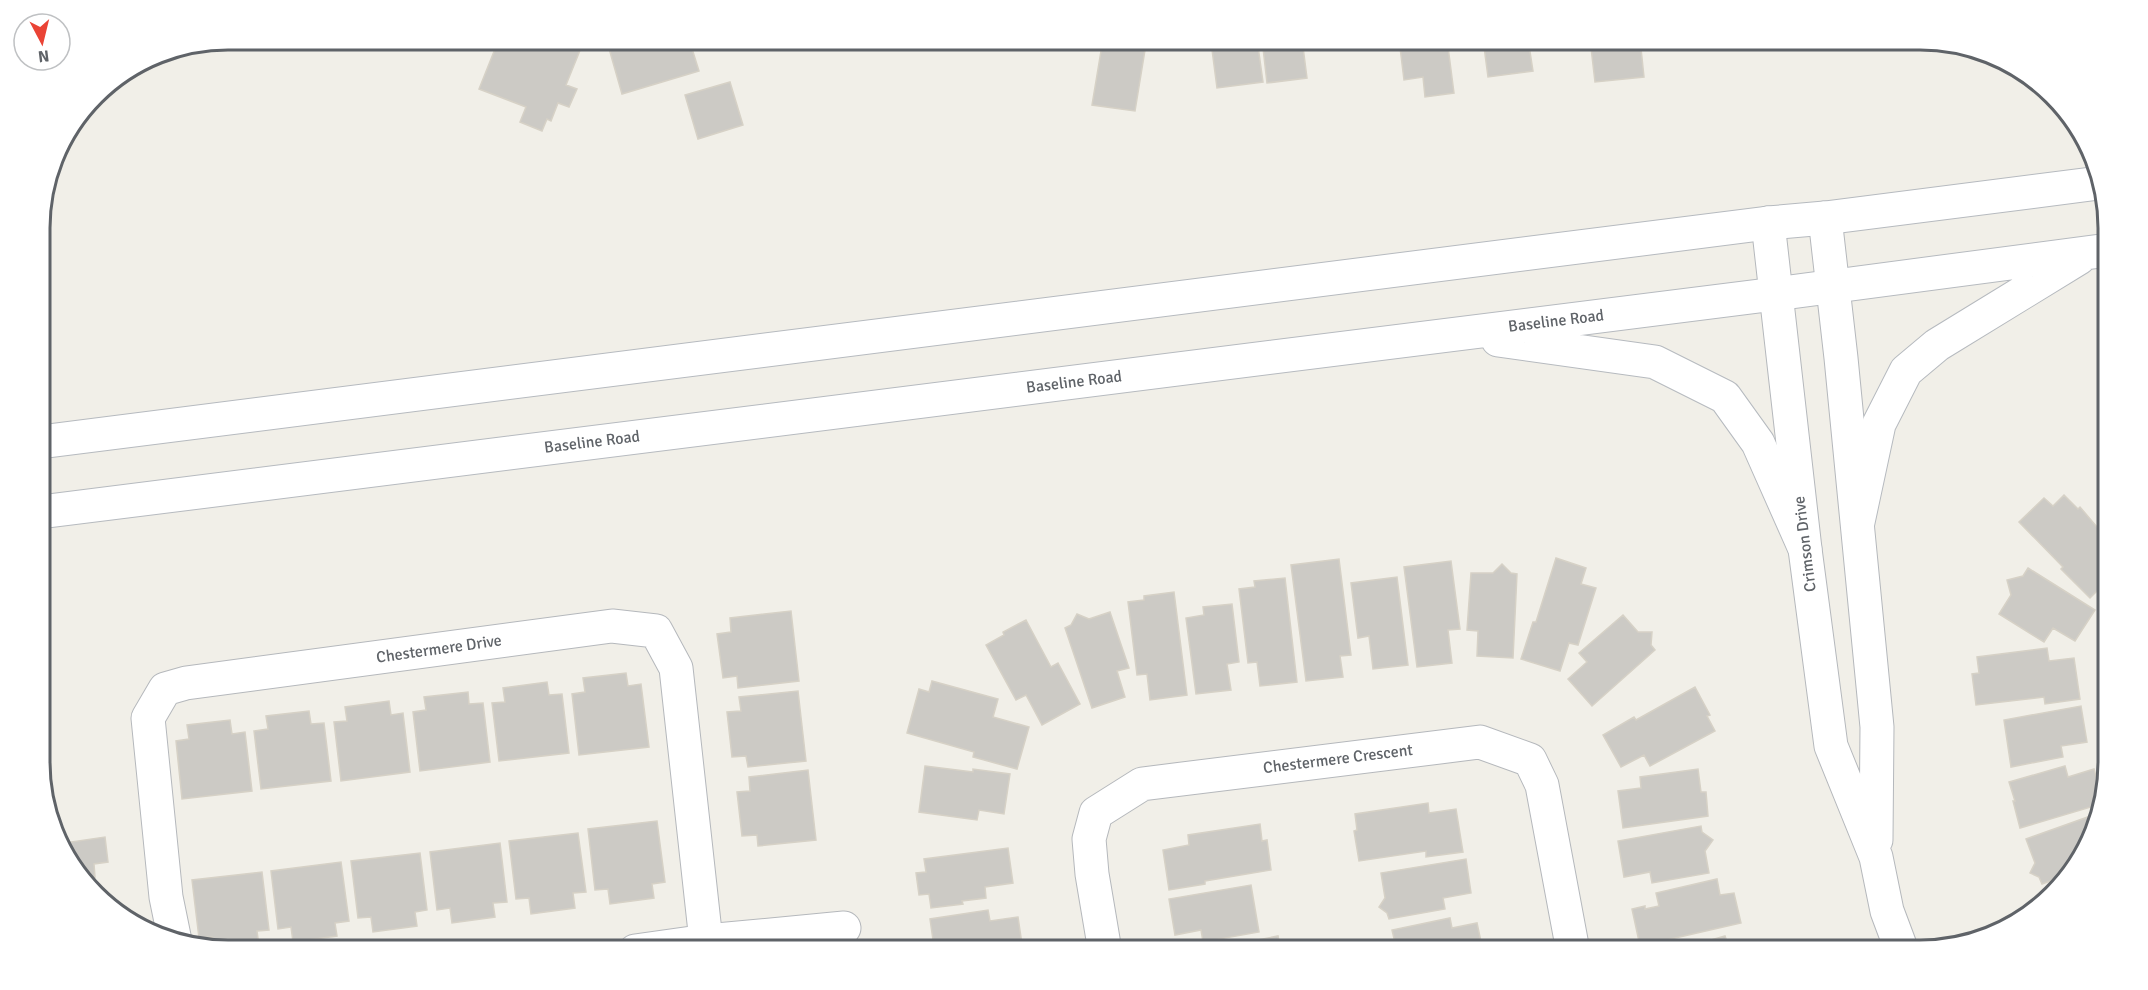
<svg xmlns="http://www.w3.org/2000/svg" width="2148" height="990" viewBox="0 0 2148 990" font-family="Signika,sans-serif">
	<style>
		.building { fill: #cccac5; stroke: #d6d1c6; stroke-width: 1.5 }
		.lines { fill: none; stroke-linecap: round; stroke-linejoin: round }
		.minor-casing { stroke: #b5b8bc; stroke-width: 35 }
		.tertiary-casing { stroke: #b5b8bc; stroke-width: 35 }
		.secondary-casing { stroke: #b6babf; stroke-width: 35 }
		.minor { stroke: #fff; stroke-width: 33 }
		.tertiary { stroke: #fff; stroke-width: 33 }
		.secondary { stroke: #fff; stroke-width: 33 }
		.labels { text-anchor: middle; dominant-baseline: central; stroke-width: 4.5; stroke-linejoin: round; paint-order: stroke }
		.street-label { font-size: 16px; fill: #5f6368; stroke: #fff }
		.rim { fill: none; stroke: #5f6368; stroke-width: 3 }
	</style>
	<rect width="100%" height="100%" fill="#f1efe8"/>
	<path class="building" d="M499,39L520,46L523,39H572L583,43L566,85L577,89L569,107L558,103L551,121L547,119L542,131L520,122L526,107L479,89Z
		M628,39H689L699,71L622,94L608,45Z
		M1103,39L1146,44L1135,111L1092,105Z
		M1235,39H1257L1263,82L1217,88L1211,42Z
		M1262,39H1302L1307,78L1267,83Z
		M1399,39H1447L1454,93L1425,97L1423,77L1404,80Z
		M1483,39H1528L1533,71L1488,77Z
		M1590,39H1640L1644,77L1595,82Z
		M730,82L743,125L698,139L685,95Z
		M2064,495L2078,509L2080,507L2108,540L2102,549L2108,555V580L2090,598L2061,569L2063,567L2019,522L2044,498L2053,506Z
		M1556,558L1586,568L1581,584L1596,588L1578,645L1569,643L1560,671L1521,659L1533,622H1536Z
		M1339,559L1351,655L1340,656L1343,677L1306,681L1291,565Z
		M1451,561L1460,629L1448,630L1452,663L1417,667L1404,567Z
		M1502,564L1511,573L1517,574L1513,658L1477,656L1478,631L1467,630L1471,573H1493Z
		M2028,568L2095,610L2075,641L2053,628L2044,642L1999,614L2011,595L2007,580L2023,576Z
		M1397,577L1408,665L1373,669L1369,636L1358,638L1351,583Z
		M1285,578L1297,682L1260,686L1257,662L1248,663L1239,589L1255,587L1254,581Z
		M1174,592L1187,695L1150,700L1147,674L1137,675L1128,602L1144,600V596Z
		M1232,604L1239,662L1227,664L1231,690L1196,694L1186,618L1204,615L1203,607Z
		M791,611L799,681L738,688L737,676L723,678L717,634L731,632L730,618Z
		M1110,612L1129,668L1117,671L1125,697L1092,708L1065,628L1071,625L1077,614L1089,619Z
		M1623,615L1638,632H1652L1651,645L1655,650L1592,706L1568,679L1587,662L1579,653Z
		M1026,620L1051,667L1058,663L1080,704L1042,725L1026,695L1016,700L986,645L1004,635L1003,632Z
		M2047,648L2049,661L2074,658L2080,699L2045,704L2044,697L1976,705L1972,674L1979,673L1977,657Z
		M626,673L628,686L641,684L649,747L579,755L572,694L585,692L583,678Z
		M932,681L998,699L993,717L1029,727L1017,769L973,757L974,752L907,733L919,689L929,692Z
		M547,682L549,695L562,694L569,753L499,761L492,703L505,702L503,688Z
		M1695,687L1710,715L1707,716L1715,731L1650,766L1644,755L1621,767L1603,735L1634,717L1636,720Z
		M798,691L806,761L748,767L746,756L732,757L727,712L741,711L739,697Z
		M468,692L469,704L483,703L490,762L420,771L413,712L426,710L424,697Z
		M389,701L391,715L403,713L410,772L341,781L334,722L347,721L345,707Z
		M2081,706L2087,742L2061,746L2063,757L2011,767L2004,720Z
		M309,711L311,724L324,723L331,781L261,789L254,731L268,729L266,716Z
		M230,720L232,734L245,732L252,791L182,799L176,741L189,739L187,725Z
		M925,766L973,772V769L1010,774L1004,814L979,810L977,820L919,812Z
		M2065,766L2068,777L2094,769L2102,797L2101,804L2020,828L2013,801H2015L2009,782Z
		M1698,769L1701,792H1706L1708,816L1623,828L1618,791L1641,788L1640,777Z
		M808,770L816,840L758,846L757,835L742,836L737,792L750,791L749,777Z
		M1428,803L1429,813L1456,809L1463,852L1426,857V851L1359,861L1354,831L1357,830L1355,814Z
		M2099,813L2094,835L2070,874L2042,884L2039,877L2030,873L2035,863L2026,839Z
		M657,821L665,882L652,884L654,898L610,904L608,889L595,890L588,829Z
		M1260,824L1262,841L1267,840L1271,870L1205,881V884L1169,890L1163,850L1189,845L1188,835Z
		M1701,826L1702,832L1713,840L1705,851L1709,873L1652,883L1650,872L1624,877L1618,841Z
		M578,833L586,892L573,893L575,908L531,914L529,898L516,899L509,841Z
		M105,837L108,862L94,864L95,877L80,879L64,843Z
		M500,843L507,902L493,903L495,917L452,923L450,908L437,910L430,852Z
		M1008,848L1013,883L985,887L986,898L962,901L963,904L931,908L929,894L919,895L916,873L926,872L924,859Z
		M420,853L427,910L415,912L417,926L373,932L371,917L358,918L351,861Z
		M1466,859L1471,893L1443,898L1445,909L1389,919L1387,913L1379,907L1385,898L1381,873Z
		M341,862L349,921L335,923L337,936L293,942L291,927L278,929L271,871Z
		M262,872L269,930L257,931L259,946L223,950L214,948L212,937L199,938L192,880Z
		M1717,879L1720,895L1734,893L1741,923L1640,946L1632,909L1645,906V909L1659,906L1656,893Z
		M1251,885L1259,932L1203,942L1201,930L1175,935L1169,899Z
		M2060,889L2037,909L2033,899Z
		M988,910L990,921L1018,917L1023,951H925L933,940L930,919Z
		M1450,918L1452,928L1477,923L1483,951H1397L1392,930Z
		M1278,936L1281,951L1205,950Z
		M1725,936L1729,948L1738,946L1740,951H1673Z"/>
	<g class="lines">
		<defs>
			<path id="minor" d="M175,941L166,897L148,718L165,689L186,683L612,626L656,631L676,668L706,941
				M635,951L706,941L844,928
				M1105,951L1092,874L1089,839L1096,813L1142,784L1480,742L1530,760L1542,785L1573,951"/>
			<path id="tertiary" d="M1825,218L1841,358L1877,727L1876,840
				M1768,223L1805,549L1831,746L1876,857L1887,911L1902,951"/>
			<path id="secondary" d="M1498,340L1655,362L1725,397L1758,443L1805,549
				M40,442L1768,223L1825,218L2099,183
				M40,512L1775,294L2108,250
				M1858,522L1879,424L1906,371L1937,345L2079,258"/>
		</defs>
		<use href="#minor" class="minor-casing"/>
		<use href="#tertiary" class="tertiary-casing"/>
		<use href="#secondary" class="secondary-casing"/>
		<use href="#minor" class="minor"/>
		<use href="#tertiary" class="tertiary"/>
		<use href="#secondary" class="secondary"/>
	</g>
	<g class="labels">
		<g class="street-label">
			<text transform="translate(1556 321) rotate(-7)">Baseline Road</text>
			<text transform="translate(1074 382) rotate(-7)">Baseline Road</text>
			<text transform="translate(592 442) rotate(-7)">Baseline Road</text>
			<text transform="translate(1805 544) rotate(-97)">Crimson Drive</text>
			<text transform="translate(439 649) rotate(-8)">Chestermere Drive</text>
			<text transform="translate(1338 759) rotate(-7)">Chestermere Crescent</text>
		</g>
	</g>
	<path d="M0 0H2148V990H0ZM228 50H1920A178 178 0 0 1 2098 228V762A178 178 0 0 1 1920 940H228A178 178 0 0 1 50 762V228A178 178 0 0 1 228 50Z" fill="#fff" fill-rule="evenodd"/>
	<path class="rim" d="M228 50H1920A178 178 0 0 1 2098 228V762A178 178 0 0 1 1920 940H228A178 178 0 0 1 50 762V228A178 178 0 0 1 228 50Z"/>
	<g transform="translate(42 42) rotate(173)"><circle r="28" fill="#ffffff" stroke="#bfc1c3" stroke-width="1.5"/>
	<path d="M0-4.5L10 22L0 15L-10 22Z" fill="#ea4335"/>
	<text y="-9" font-size="16" font-weight="bold" text-anchor="middle" fill="#5f6368">N</text>
	</g>
</svg>
